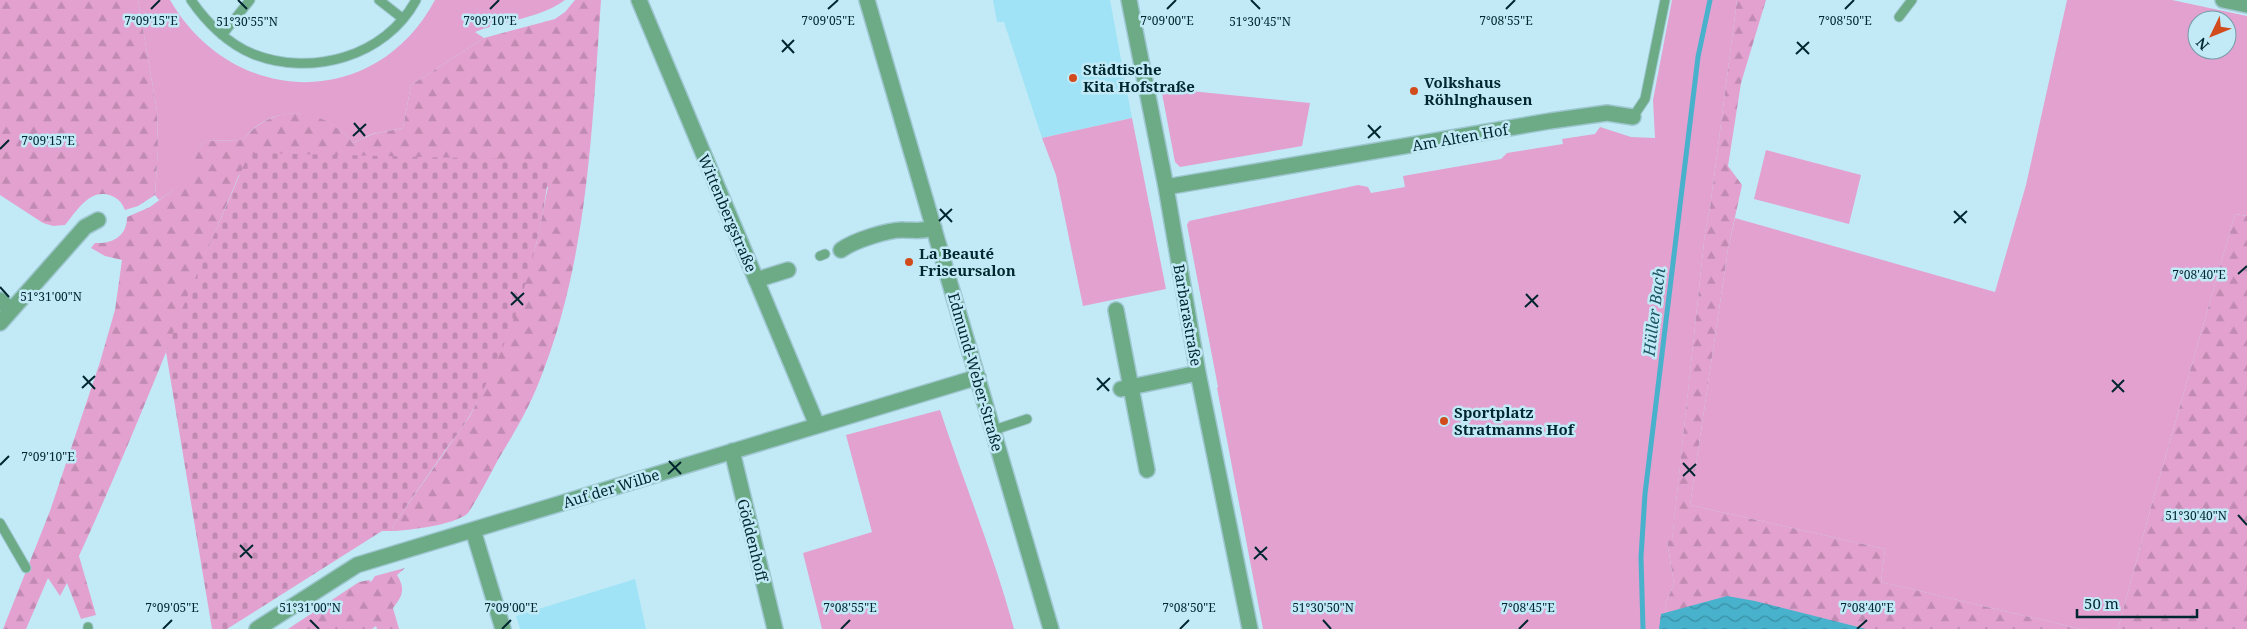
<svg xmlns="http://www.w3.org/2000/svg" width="2247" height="629" viewBox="0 0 2247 629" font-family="'Noto Serif',serif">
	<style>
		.built { fill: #a0e3f6 }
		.green { fill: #e2a1cf; fill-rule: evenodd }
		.forest { fill: url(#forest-firs) }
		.cemetery { fill: url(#cemetery-stones) }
		.water { fill: url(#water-waves) }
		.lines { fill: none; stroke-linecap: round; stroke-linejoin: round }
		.stream { stroke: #48b1cc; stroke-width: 5 }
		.lane-casing { stroke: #9fc7d2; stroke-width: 11 }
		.street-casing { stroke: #9fc7d2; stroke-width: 18 }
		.lane { stroke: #6dab87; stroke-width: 9 }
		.street { stroke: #6dab87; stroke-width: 15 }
		.ticks { fill: none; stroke: #00262f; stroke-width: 2 }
		.poi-dot { fill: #d24b1c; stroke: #c2eaf6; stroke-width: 2 }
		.labels { text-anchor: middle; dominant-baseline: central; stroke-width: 5; stroke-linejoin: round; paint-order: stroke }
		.poi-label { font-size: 15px; font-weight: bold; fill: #00262f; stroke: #c2eaf6; text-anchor: start }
		.street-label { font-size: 15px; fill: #00262f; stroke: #c2eaf6 }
		.water-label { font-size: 16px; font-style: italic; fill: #1c5665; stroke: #c2eaf6 }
		.ticks-label { font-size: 12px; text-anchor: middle; fill: #00262f; stroke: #c2eaf6; stroke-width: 5; stroke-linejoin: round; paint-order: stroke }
	</style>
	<defs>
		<pattern id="forest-firs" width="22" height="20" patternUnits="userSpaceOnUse" patternTransform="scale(1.25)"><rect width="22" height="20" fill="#e2a1cf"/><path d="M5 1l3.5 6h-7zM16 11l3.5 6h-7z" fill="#c08ab2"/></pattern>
		<pattern id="cemetery-stones" width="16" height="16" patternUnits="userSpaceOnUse" patternTransform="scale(1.25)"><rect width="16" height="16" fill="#e2a1cf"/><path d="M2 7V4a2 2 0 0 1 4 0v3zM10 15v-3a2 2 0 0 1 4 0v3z" fill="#c08ab2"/></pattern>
		<pattern id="water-waves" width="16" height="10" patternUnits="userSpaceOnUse" patternTransform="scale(1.25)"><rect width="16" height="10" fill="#48b1cc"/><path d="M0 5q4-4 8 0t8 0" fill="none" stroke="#3a90a6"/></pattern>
	</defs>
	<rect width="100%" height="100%" fill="#c2eaf6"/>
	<path class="built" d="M993,0H1110L1132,118L1042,138L1004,22H997Z
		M635,579L646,629H520L516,616Z"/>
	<path class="green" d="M138,0H170C232,107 375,112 435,0H565C539,19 505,20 475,32L484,38L411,85L403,128L372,134L353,143C324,108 273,101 243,140L203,141L186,181L159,200L155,195L158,148L157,111Z
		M1672,0H1737L1710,208L1705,233L1672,541H1667L1674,584L1665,605L1666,629H1263L1217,388L1218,387L1187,225L1189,221L1358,185L1368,187L1371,193L1405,187L1403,176L1501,159L1507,153L1563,144L1562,139L1595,134L1600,127L1631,137L1655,138L1653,100Z
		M2067,0H2172L2247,16V216L2235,214L2149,514L2118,629H2081L1881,582L1885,549L1690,505L1728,249L1735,218L1995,292L2026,185ZM2197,20H2227V50H2197Z
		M1161,88L1310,103L1302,146L1180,167L1175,162Z
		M1132,118L1166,289L1083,306L1056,175L1042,138Z
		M1766,150L1861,175L1849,224L1754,199Z
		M940,410C964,483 994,555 1014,629H822L803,553L872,532L846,435Z"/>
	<path class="forest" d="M0,0H138L157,111L158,148L155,195L138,206L125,210C122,203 119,199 112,196C90,187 77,211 65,225L53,226L43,223L0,195Z
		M575,0H601C592,129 588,261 539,382C528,410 514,433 499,458C493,469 473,508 467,514C453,525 411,530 394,531L392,527L470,416L497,360L516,310L536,245L548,187L239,175C185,302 137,430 79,556L96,615L81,619L67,583L60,596L48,578L26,629H3L50,511L100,362L115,310L122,260L105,256L91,248L95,243C113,244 127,236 127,217L150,207L185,181L203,141L243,140C274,101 324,107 353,143L373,134L403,128L411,85L484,38L555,19L565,12Z
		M1737,0H1766L1741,83L1728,166L1742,185L1728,249L1690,505L1885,549L1881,582L2081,629H1666L1665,605L1674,584L1667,541L1672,540L1705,233L1710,208Z
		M2235,214L2247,216V629H2118L2149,514Z
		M405,568L397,575C406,589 402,597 393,608L399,629H377L376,626L372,629H288L359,582L369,580L371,582L375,576Z"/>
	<path class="cemetery" d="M249,153L550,160C542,248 513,338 470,415C462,429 451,442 442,455C425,479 409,503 392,527L394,531H382L227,629H212L166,352L179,316Z"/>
	<path class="water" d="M1727,596L1755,601L1866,629H1659L1661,614Z"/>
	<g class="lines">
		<path class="stream" d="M1643,629L1641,557L1645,494L1698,57L1710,0"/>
		<defs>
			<path id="lane" d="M191,0C206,22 228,44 253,54C311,77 385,57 416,0
				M379,0L402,18
				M1899,17L1912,0
				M222,35L250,0
				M1633,117L1645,99L1665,0
				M820,256L825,254
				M994,430L1027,419
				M0,523L26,568
				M88,627V629"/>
			<path id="street" d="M639,0L817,425
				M867,0L1051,629
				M1129,0L1166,187L1198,373L1250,629
				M2223,0L2247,5
				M1166,187L1550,121L1607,113L1633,117
				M841,250C853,241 889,229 904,230C918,230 919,232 934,228
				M756,280L788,270
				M0,300L11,310
				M1116,310L1147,470
				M0,323L85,227L98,220
				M1121,389L1198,373
				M732,451L775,629
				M473,530L503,629
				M257,629L357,565L978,377"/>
		</defs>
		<use href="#lane" class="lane-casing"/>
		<use href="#street" class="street-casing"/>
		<use href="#lane" class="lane"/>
		<use href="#street" class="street"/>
	</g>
	<path class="ticks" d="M238,0L247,9M1251,0L1260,9M151,9L160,0M490,9L499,0M828,9L838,0M1167,9L1176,0M1506,9L1515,0M1845,9L1854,0M782,40L794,53M1797,42L1809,54M782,52L794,40M1796,54L1809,42M354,123L365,136M1368,125L1380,138M353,136L366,124M1368,138L1381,126M0,149L9,140M940,209L952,222M1954,211L1966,223M939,221L952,209M1954,223L1967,211M2238,274L2247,266M0,287L9,297M511,292L523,305M1526,294L1538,307M511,305L524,293M1525,307L1538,295M83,376L95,389M1097,378L1109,391M2112,380L2124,392M82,388L95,376M1097,390L1110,378M2112,392L2124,380M669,461L681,474M1683,463L1695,476M0,465L9,456M668,474L681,462M1683,476L1696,464M2238,515L2247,525M240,545L252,558M1255,547L1267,560M240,557L253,545M1254,559L1267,547M310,620L319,629M1323,620L1331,629M163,629L172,620M502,629L511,620M841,629L850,620M1180,629L1189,620M1519,629L1528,620M1857,629L1867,620"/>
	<g class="poi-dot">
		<circle cx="1073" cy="78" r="5"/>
		<circle cx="1414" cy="91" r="5"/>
		<circle cx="909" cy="262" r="5"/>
		<circle cx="1444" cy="421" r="5"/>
	</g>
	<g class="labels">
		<g class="poi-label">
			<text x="1083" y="69">Städtische<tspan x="1083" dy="17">Kita Hofstraße</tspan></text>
			<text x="1424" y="82">Volkshaus<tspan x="1424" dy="17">Röhlnghausen</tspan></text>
			<text x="919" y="253">La Beauté<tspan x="919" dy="17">Friseursalon</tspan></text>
			<text x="1454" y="412">Sportplatz<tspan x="1454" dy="17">Stratmanns Hof</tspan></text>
		</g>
		<g class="street-label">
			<text transform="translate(1460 137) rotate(-10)">Am Alten Hof</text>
			<text transform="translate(728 213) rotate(67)">Wittenbergstraße</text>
			<text transform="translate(1188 315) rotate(80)">Barbarastraße</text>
			<text transform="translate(976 372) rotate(74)">Edmund-Weber-Straße</text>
			<text transform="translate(611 488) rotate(-17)">Auf der Wilbe</text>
			<text transform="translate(753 540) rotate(76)">Göddenhoff</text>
		</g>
		<g class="water-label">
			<text transform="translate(1654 312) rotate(-83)">Hüller Bach</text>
		</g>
	</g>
	<g class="ticks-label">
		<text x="151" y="25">7°09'15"E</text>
		<text x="490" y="25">7°09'10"E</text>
		<text x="828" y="25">7°09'05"E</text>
		<text x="1167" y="25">7°09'00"E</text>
		<text x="1506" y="25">7°08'55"E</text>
		<text x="1845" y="25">7°08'50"E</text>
		<text x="247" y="26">51°30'55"N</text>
		<text x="1260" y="26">51°30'45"N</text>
		<text x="48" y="145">7°09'15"E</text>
		<text x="2199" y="279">7°08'40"E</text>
		<text x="51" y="301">51°31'00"N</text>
		<text x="48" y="461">7°09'10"E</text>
		<text x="2196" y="520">51°30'40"N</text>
		<text x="310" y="612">51°31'00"N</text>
		<text x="1323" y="612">51°30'50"N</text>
		<text x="172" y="612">7°09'05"E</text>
		<text x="511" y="612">7°09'00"E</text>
		<text x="850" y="612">7°08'55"E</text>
		<text x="1189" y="612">7°08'50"E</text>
		<text x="1528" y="612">7°08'45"E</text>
		<text x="1867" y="612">7°08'40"E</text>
	</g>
	<g transform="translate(2212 35) rotate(227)"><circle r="24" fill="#c2eaf6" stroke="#749ca6"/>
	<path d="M0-4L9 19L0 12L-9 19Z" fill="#d24b1c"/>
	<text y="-8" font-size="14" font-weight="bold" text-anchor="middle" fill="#00262f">N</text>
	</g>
	<path d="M2077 609v8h120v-8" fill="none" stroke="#00262f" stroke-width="2.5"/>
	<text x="2084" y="609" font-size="15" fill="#00262f" stroke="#c2eaf6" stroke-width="4" paint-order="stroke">50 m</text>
</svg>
